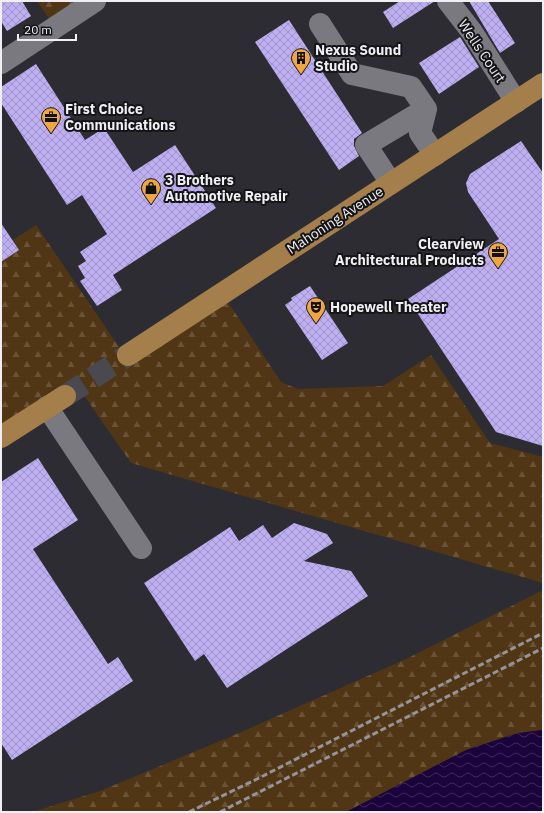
<svg xmlns="http://www.w3.org/2000/svg" width="544" height="813" viewBox="0 0 544 813" font-family="'IBM Plex Sans',sans-serif">
	<style>
		.forest { fill: url(#forest-firs) }
		.water { fill: url(#water-waves) }
		.building { fill: url(#building-cross-hatch) }
		.lines { fill: none; stroke-linecap: round; stroke-linejoin: round }
		.major-tunnel { stroke: #4a494f; stroke-width: 22; stroke-dasharray: 22 11; stroke-linecap: butt }
		.minor { stroke: #7a7980; stroke-width: 22 }
		.major { stroke: #a57f4b; stroke-width: 22 }
		.rail { stroke: #95949a; stroke-width: 3; stroke-dasharray: 6 3; stroke-linecap: butt }
		.labels { text-anchor: middle; dominant-baseline: central; stroke-width: 4; stroke-linejoin: round; paint-order: stroke }
		.poi-label { font-size: 14px; font-weight: bold; fill: #f0eff4; stroke: #151518; text-anchor: start }
		.street-label { font-size: 14px; fill: #f0eff4; stroke: #151518 }
	</style>
	<defs>
		<pattern id="forest-firs" width="22" height="20" patternUnits="userSpaceOnUse"><rect width="22" height="20" fill="#503614"/><path d="M5 1l3.5 6h-7zM16 11l3.5 6h-7z" fill="#6a5337"/></pattern>
		<pattern id="water-waves" width="16" height="10" patternUnits="userSpaceOnUse"><rect width="16" height="10" fill="#1a043b"/><path d="M0 5q4-4 8 0t8 0" fill="none" stroke="#3c2958"/></pattern>
		<pattern id="building-cross-hatch" width="8" height="8" patternUnits="userSpaceOnUse"><rect width="8" height="8" fill="#bdaef1"/><path d="M0 0l8 8M0 8l8-8" fill="none" stroke="#a094c7"/></pattern>
	</defs>
	<rect width="100%" height="100%" fill="#2d2c32"/>
	<path class="forest" d="M37,1H95L55,27Z
		M36,225L125,356L222,293L281,382L298,389L383,386L431,355L490,443L543,457V583L131,463L78,387L5,434L1,433V262L19,250L13,240Z
		M543,590V730L518,733L466,750L346,812H32L100,791L232,736L406,659Z"/>
	<path class="water" d="M543,730V812H346L466,750L518,733Z"/>
	<path class="building" d="M1,1H22L31,16L7,31L1,21Z
		M400,1H435L393,28L383,12Z
		M469,1H488L515,43L500,53Z
		M289,20L362,133L354,139V146L359,156L339,170L255,42Z
		M460,37L479,67L439,94L419,63Z
		M36,64L85,140L104,128L133,172L175,145L216,208L113,275L122,290L97,306L80,281L85,278L78,266L86,261L80,252L107,234L82,195L67,205L1,103V87Z
		M521,141L543,173V446L496,432L408,299L499,239L468,192L466,183L470,174Z
		M1,223L19,250L1,262Z
		M310,286L348,343L322,360L285,305L292,300L291,298Z
		M38,458L78,520L33,549L108,664L118,657L133,681L12,760L1,743V482Z
		M294,523L327,534L333,543L304,561L351,571L368,596L227,688L204,654L195,661L144,583L230,527L239,541L263,525L272,538Z"/>
	<g class="lines">
		<path class="major-tunnel" d="M65,396L128,355"/>
		<path class="minor" d="M448,1L472,32L516,102
			M320,24L352,74L411,87L426,109
			M1,63L95,1
			M391,183L366,145L426,109L420,133L435,155
			M47,407L141,548"/>
		<path class="major" d="M128,355L543,84
			M1,437L65,396"/>
		<path class="rail" d="M189,812L257,779L543,633
			M220,812L543,648"/>
	</g>
	<defs>
		<symbol id="building-pin" viewBox="-11 -11 22 30"><path d="M0 17L-7.5 6A9.5 9.5 0 1 1 7.5 6Z" fill="#f0a63e" stroke="#151518"/><path d="M-4-6H4V6H1V3H-1V6H-4ZM-2.5-4.3h1.7v1.8h-1.7ZM.8-4.3h1.7v1.8H.8ZM-2.5-1h1.7V.8h-1.7ZM.8-1h1.7V.8H.8Z" fill="#111"/></symbol>
		<symbol id="office-pin" viewBox="-11 -11 22 30"><path d="M0 17L-7.5 6A9.5 9.5 0 1 1 7.5 6Z" fill="#f0a63e" stroke="#151518"/><path d="M-6-3h4V-5.5h4V-3h4V5H-6ZM-1-4.5V-3h2v-1.5ZM-6 0V1H6V0Z" fill="#111"/></symbol>
		<symbol id="shop-pin" viewBox="-11 -11 22 30"><path d="M0 17L-7.5 6A9.5 9.5 0 1 1 7.5 6Z" fill="#f0a63e" stroke="#151518"/><path d="M-5-2.5h2.3a2.7 3.5 0 0 1 5.4 0H5L5.5 6h-11ZM-1.5-2.5h3a1.5 2.3 0 0 0-3 0Z" fill="#111"/></symbol>
		<symbol id="theatre-pin" viewBox="-11 -11 22 30"><path d="M0 17L-7.5 6A9.5 9.5 0 1 1 7.5 6Z" fill="#f0a63e" stroke="#151518"/><path d="M-5-5.5Q0-4 5-5.5V0Q5 5 0 6Q-5 5-5 0ZM-3.3-2.5H-1v1.5H-3.3ZM1-2.5H3.3v1.5H1ZM-2.8 1Q0 5.5 2.8 1Z" fill="#111"/></symbol>
	</defs>
	<g fill-rule="evenodd">
		<use href="#building-pin" x="290" y="47" width="22" height="30"/>
		<use href="#office-pin" x="40" y="106" width="22" height="30"/>
		<use href="#shop-pin" x="140" y="177" width="22" height="30"/>
		<use href="#office-pin" x="487" y="241" width="22" height="30"/>
		<use href="#theatre-pin" x="305" y="296" width="22" height="30"/>
	</g>
	<g class="labels">
		<g class="poi-label">
			<text x="315" y="50">Nexus Sound<tspan x="315" dy="16">Studio</tspan></text>
			<text x="65" y="109">First Choice<tspan x="65" dy="16">Communications</tspan></text>
			<text x="165" y="180">3 Brothers<tspan x="165" dy="16">Automotive Repair</tspan></text>
			<text x="484" y="244" text-anchor="end">Clearview<tspan x="484" dy="16">Architectural Products</tspan></text>
			<text x="330" y="307">Hopewell Theater</text>
		</g>
		<g class="street-label">
			<text transform="translate(482 51) rotate(56)">Wells Court</text>
			<text transform="translate(335 220) rotate(-33)">Mahoning Avenue</text>
		</g>
	</g>
	<rect width="544" height="813" fill="none" stroke="#f0eff4" stroke-width="4"/>
	<path d="M18 34v6h58v-6" fill="none" stroke="#f0eff4" stroke-width="2"/>
	<text x="24" y="34" font-size="12" fill="#f0eff4" stroke="#151518" stroke-width="3" paint-order="stroke">20 m</text>
</svg>
